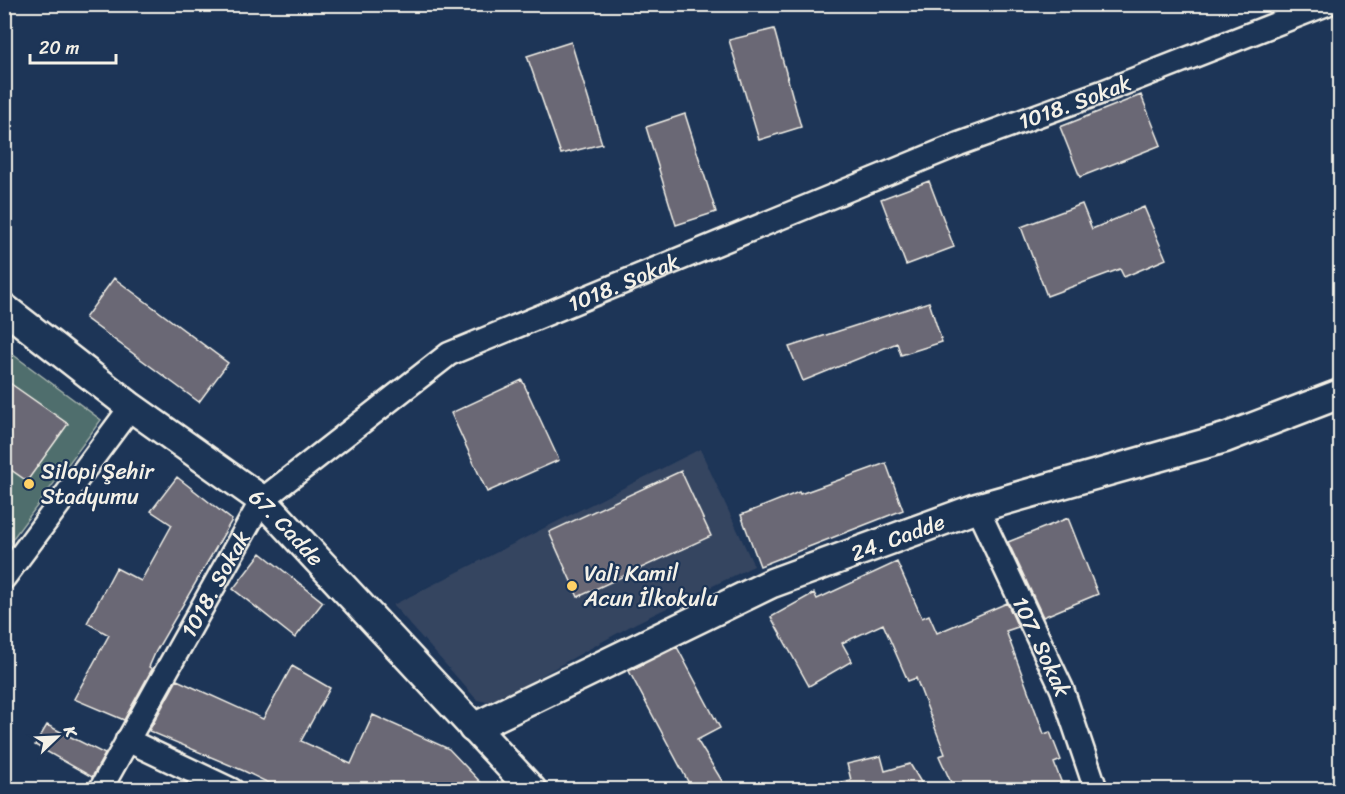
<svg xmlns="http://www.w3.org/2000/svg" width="1345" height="794" viewBox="0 0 1345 794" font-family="Sriracha,sans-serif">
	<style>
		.built { fill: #344460 }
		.green { fill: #4f6e6d; stroke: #a2b0aa; stroke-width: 1.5 }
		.building { fill: #6b6875; stroke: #f4f1e8; stroke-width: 1.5 }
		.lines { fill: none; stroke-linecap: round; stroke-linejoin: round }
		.minor-casing { stroke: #f4f1e8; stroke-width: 27 }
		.tertiary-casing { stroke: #f4f1e8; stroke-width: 33 }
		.minor { stroke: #1d3557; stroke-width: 22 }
		.tertiary { stroke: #1d3557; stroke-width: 28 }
		.poi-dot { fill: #ffd166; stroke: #1d3557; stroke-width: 2 }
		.labels { text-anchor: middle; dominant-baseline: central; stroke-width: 4.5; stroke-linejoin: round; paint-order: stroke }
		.street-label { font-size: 22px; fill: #f4f1e8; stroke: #1d3557 }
		.poi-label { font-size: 22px; fill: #f4f1e8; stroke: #1d3557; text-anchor: start }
	</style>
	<rect width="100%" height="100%" fill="#1d3557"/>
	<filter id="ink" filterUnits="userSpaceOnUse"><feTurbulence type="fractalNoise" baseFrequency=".0167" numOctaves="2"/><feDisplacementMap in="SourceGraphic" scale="12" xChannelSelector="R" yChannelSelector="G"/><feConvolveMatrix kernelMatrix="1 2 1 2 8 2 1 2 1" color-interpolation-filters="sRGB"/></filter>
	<g filter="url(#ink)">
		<path class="built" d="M700,449L754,566L636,623L492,703L477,700L393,605Z"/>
		<path class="green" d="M4,348L101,420L5,549H4Z"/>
		<path class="building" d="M774,29L801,127L759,140L729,40Z
			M571,42L602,144L561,154L527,56Z
			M1141,95L1161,145L1080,177L1060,127Z
			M685,114L716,212L676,225L646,127Z
			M929,181L954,247L906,265L881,199Z
			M1082,204L1092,229L1144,207L1166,259L1124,277L1120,269L1047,296L1021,227Z
			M114,278L228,363L199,402L85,318Z
			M929,302L942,342L901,355L897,343L803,381L789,347Z
			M4,379L68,424L27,481L4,465Z
			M522,380L559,460L487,492L451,413Z
			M886,463L903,510L760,566L741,515L799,492L800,494Z
			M681,471L711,536L578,597L549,532Z
			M177,477L232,520L156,651L149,667L152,669L124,720L74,699L109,635L87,623L116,568L141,581L172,525L151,511Z
			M1068,518L1098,594L1043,617L1008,542Z
			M261,553L323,602L295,638L233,589Z
			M897,562L922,618L929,615L937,633L1007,603L1018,627L1006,631L1044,734L1050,732L1061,760L1054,763L1064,789H954L939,756L945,754L916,678L908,681L883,624L842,643L852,661L809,686L771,617L814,593L817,599Z
			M677,647L720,728L697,740L727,789H692L629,671Z
			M292,666L330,688L301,741L351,764L373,715L449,749L487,789H281L244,771L149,731L177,680L263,719Z
			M47,725L105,754L92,777L35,745Z
			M881,756L885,771L910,764L925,789H843L842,782L851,780L847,764Z"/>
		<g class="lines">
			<defs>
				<g id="minor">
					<path id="s1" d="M977,508L1062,689L1096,790"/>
					<path d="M4,578L131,407"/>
					<path d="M127,740L232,790"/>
					<path id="s2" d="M100,790L262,500L449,354L959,144L1102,92L1327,4"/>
				</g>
				<g id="tertiary">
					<path id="s3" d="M4,308L131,407L262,500L532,790"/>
					<path id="s4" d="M473,728L772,583L977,508L1225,438L1340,394"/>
				</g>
			</defs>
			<use href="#minor" class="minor-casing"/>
			<use href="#tertiary" class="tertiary-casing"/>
			<use href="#minor" class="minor"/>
			<use href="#tertiary" class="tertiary"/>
		</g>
	</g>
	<g class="poi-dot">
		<circle cx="29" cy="484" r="6"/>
		<circle cx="572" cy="586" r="6"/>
	</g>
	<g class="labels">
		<g class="street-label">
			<text stroke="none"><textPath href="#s2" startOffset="1244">1018. Sokak</textPath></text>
			<text stroke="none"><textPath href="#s2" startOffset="758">1018. Sokak</textPath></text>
			<text stroke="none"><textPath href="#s3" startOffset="358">67. Cadde</textPath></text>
			<text stroke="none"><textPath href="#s4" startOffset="466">24. Cadde</textPath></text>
			<text stroke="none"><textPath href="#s2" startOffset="236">1018. Sokak</textPath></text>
			<text stroke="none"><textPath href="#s1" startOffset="153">107. Sokak</textPath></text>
		</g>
		<g class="poi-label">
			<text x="41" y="471">Silopi Şehir<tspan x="41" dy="25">Stadyumu</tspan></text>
			<text x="584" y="573">Vali Kamil<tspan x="584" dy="25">Acun İlkokulu</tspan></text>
		</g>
	</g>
	<rect width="1345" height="794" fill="none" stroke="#1d3557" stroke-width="24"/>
	<rect x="12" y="12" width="1321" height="770" fill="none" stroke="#f4f1e8" stroke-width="2" filter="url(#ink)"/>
	<g transform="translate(57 737) rotate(67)" stroke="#1d3557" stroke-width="4.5" paint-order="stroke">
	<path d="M0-4.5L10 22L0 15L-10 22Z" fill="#f4f1e8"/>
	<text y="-9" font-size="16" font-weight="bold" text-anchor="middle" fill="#f4f1e8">K</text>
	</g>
	<path d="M30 54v9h86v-9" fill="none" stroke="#f4f1e8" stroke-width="3"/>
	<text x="39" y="54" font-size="18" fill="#f4f1e8" stroke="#1d3557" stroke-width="4.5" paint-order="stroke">20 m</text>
</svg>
